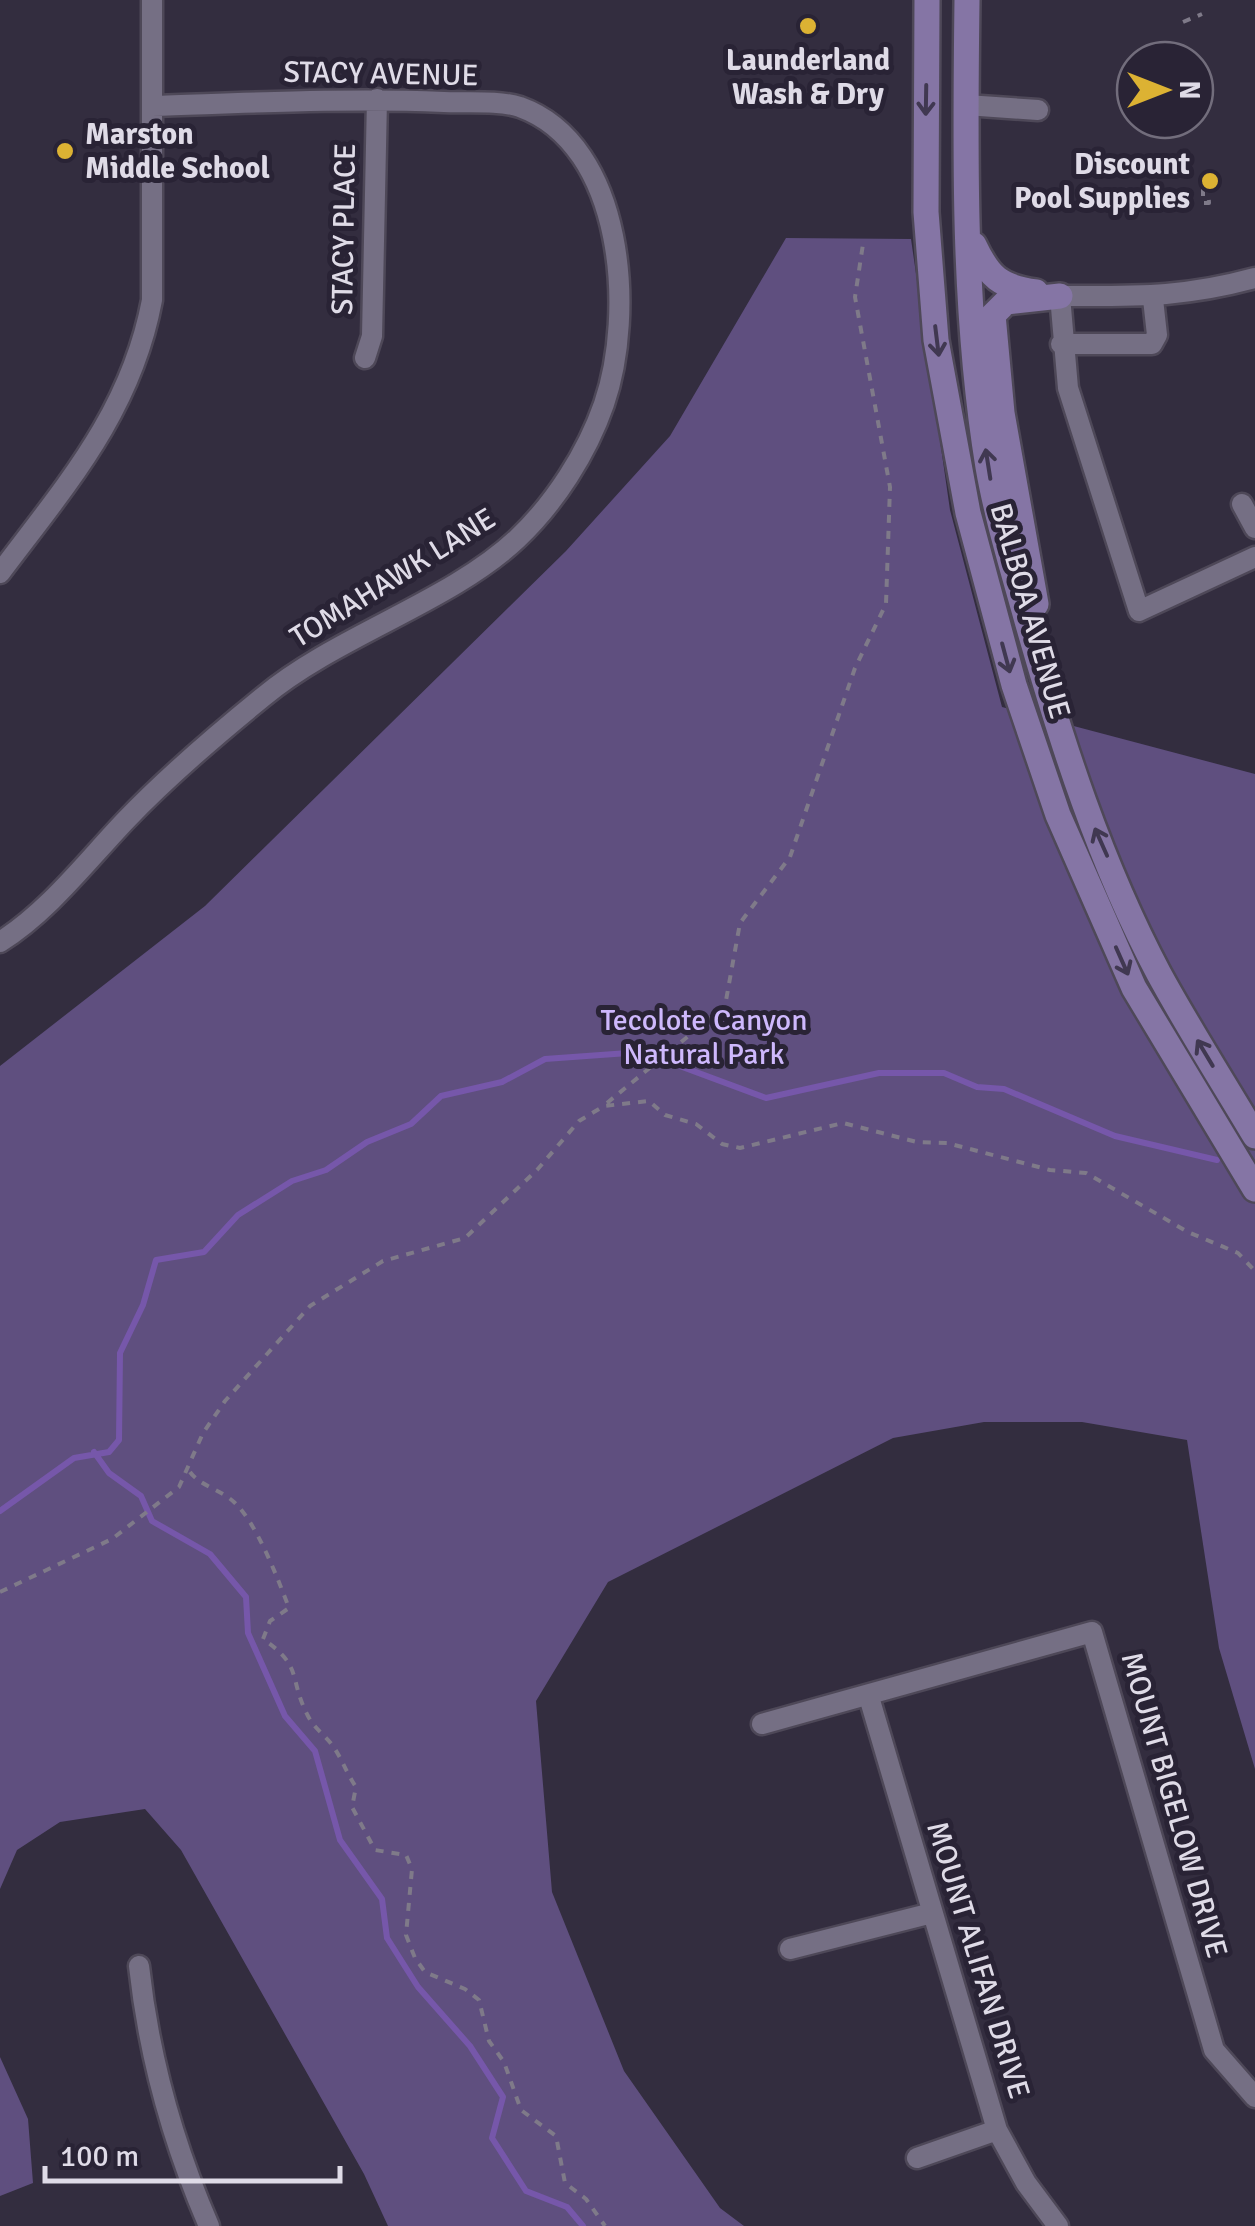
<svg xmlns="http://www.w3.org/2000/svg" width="1255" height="2226" viewBox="0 0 1255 2226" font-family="Signika,sans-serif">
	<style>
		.green { fill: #5f4f7f }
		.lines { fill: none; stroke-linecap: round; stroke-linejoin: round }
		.stream { stroke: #7657aa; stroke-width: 6 }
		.minor-casing { stroke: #4e4858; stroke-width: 25 }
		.major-casing { stroke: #4e4858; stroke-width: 30 }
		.path { stroke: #7f7a89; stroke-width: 4; stroke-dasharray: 8 8; stroke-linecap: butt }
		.minor { stroke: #756f84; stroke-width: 20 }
		.major { stroke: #8575a5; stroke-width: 25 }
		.oneway { stroke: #403851 }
		.poi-dot { fill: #dcb233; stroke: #292335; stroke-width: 4 }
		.labels { text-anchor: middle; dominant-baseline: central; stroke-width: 10; stroke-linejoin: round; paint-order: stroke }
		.poi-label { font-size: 30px; font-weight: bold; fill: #dfdbe7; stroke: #292335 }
		.street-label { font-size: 30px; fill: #dfdbe7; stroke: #292335 }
		.park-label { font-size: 30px; fill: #ceb8fc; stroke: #292335 }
	</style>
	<rect width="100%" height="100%" fill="#332d3f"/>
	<path class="green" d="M786,238L911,239L950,510L1002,707L1255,774V1769L1219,1648L1187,1440L1082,1422H984L893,1438L608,1582L536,1701L552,1892L624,2071L720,2208L744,2226H388L364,2174L181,1850L145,1809L60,1822L17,1850L0,1889V1066L205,906L566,551L670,436Z
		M0,2057L28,2119L33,2183L0,2196Z"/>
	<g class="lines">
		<path class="stream" d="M94,1452L109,1473L141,1496L152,1521L210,1554L246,1597L248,1633L285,1716L315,1751L340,1840L382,1899L387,1938L418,1987L470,2046L503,2097L492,2138L526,2191L567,2207L583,2226
			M0,1511L74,1458L109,1452L119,1440L120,1353L143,1305L156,1260L204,1252L238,1215L292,1181L326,1170L367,1142L411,1124L441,1096L502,1082L545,1059L642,1052L766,1098L879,1073H944L977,1087L1004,1089L1115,1136L1217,1160"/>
		<defs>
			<path id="minor" d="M966,105L1038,110
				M1255,278C1182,298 1135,296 1060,296L1068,388L1139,611L1255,557
				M1061,344H1152L1157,335L1153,299
				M365,358L372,336L377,99
				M1242,504L1255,528
				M0,573C66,485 131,412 152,300V0
				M0,942C49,911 86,862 126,820C169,775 215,736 263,697C336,636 450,602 517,539C555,503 587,453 604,404C635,314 625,145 520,107C498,100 467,103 444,102C346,98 249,103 152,106
				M869,1697L997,2130L1026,2183L1058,2226
				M762,1724L1092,1632L1214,2050L1255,2097
				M790,1949L932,1913
				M139,1966C149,2058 172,2141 209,2226
				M917,2158L997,2130"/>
			<path id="major" d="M927,0L926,212L936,340L968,513L1014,685L1058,815L1134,988L1255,1189
				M967,0C965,154 963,314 988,467C997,519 1013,570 1027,621C1061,741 1100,863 1159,974C1189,1029 1223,1082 1255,1136
				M974,245C989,277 1000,287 1036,292
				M1036,604L1002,413L993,315L1006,302L1060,296"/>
		</defs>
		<use href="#minor" class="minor-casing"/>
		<use href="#major" class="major-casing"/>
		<path class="path" d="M1183,22L1202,14
			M1195,81L1202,77
			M1203,188V203H1209L1208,189
			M607,1103L725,1006L740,923L790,857L855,668L886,604L890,487L855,297L863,244
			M190,1472C200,1486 222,1490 235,1503C257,1524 278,1579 289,1608L270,1621L263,1639C304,1667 288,1678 308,1716C314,1728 325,1735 333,1746C342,1759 347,1774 356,1787L352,1807L375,1850L406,1855L412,1869L406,1935L415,1958L425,1972L465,1989L479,2000L489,2041L504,2062L521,2110L556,2136L565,2183L586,2199L605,2226
			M0,1592L112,1539L179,1487L203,1433L225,1401L310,1306L383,1261L465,1238L537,1170L579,1121L604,1106L649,1101L665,1115L696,1124L722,1144L740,1148L843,1123L917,1142L947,1143L1050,1170L1086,1173L1188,1232L1238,1253L1255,1271"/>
		<use href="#minor" class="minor"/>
		<use href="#major" class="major"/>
	</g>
	<defs><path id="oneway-shaft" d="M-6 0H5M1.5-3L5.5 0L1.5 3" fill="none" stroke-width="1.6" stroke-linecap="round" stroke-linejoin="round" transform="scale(2.5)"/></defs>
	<g class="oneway">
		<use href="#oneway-shaft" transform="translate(926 100) rotate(91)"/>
		<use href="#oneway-shaft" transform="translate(937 341) rotate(83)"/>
		<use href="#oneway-shaft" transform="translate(988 464) rotate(-99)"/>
		<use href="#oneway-shaft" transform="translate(1006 658) rotate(75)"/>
		<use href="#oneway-shaft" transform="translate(1101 842) rotate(-114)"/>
		<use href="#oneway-shaft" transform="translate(1122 961) rotate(66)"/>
		<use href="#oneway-shaft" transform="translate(1205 1053) rotate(-121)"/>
	</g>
	<g class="poi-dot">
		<circle cx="808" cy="26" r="10"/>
		<circle cx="65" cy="151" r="10"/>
		<circle cx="1210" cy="181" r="10"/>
	</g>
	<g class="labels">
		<g class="poi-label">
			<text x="808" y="60">Launderland<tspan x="808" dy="34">Wash &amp; Dry</tspan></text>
			<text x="85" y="134" text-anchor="start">Marston<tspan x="85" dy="34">Middle School</tspan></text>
			<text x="1190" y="164" text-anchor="end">Discount<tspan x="1190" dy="34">Pool Supplies</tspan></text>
		</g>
		<g class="street-label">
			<text transform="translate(381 74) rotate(1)">STACY AVENUE</text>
			<text transform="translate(344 229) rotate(-89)">STACY PLACE</text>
			<text transform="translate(393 578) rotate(-32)">TOMAHAWK LANE</text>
			<text transform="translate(1030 611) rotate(74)">BALBOA AVENUE</text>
			<text transform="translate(1174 1805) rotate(74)">MOUNT BIGELOW DRIVE</text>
			<text transform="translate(978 1960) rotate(73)">MOUNT ALIFAN DRIVE</text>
		</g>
		<g class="park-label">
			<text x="704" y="1020">Tecolote Canyon<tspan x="704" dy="34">Natural Park</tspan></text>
		</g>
	</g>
	<g transform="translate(1165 90) rotate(90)"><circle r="48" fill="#292335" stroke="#726d7c" stroke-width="2.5"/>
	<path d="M0-8L18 38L0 25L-18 38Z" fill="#dcb233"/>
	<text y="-15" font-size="28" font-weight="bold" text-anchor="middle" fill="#dfdbe7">N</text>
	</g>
	<path d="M45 2166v15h295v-15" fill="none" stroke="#dfdbe7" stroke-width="5"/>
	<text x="60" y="2166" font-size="30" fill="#dfdbe7" stroke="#292335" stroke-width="8" paint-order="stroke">100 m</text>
</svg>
